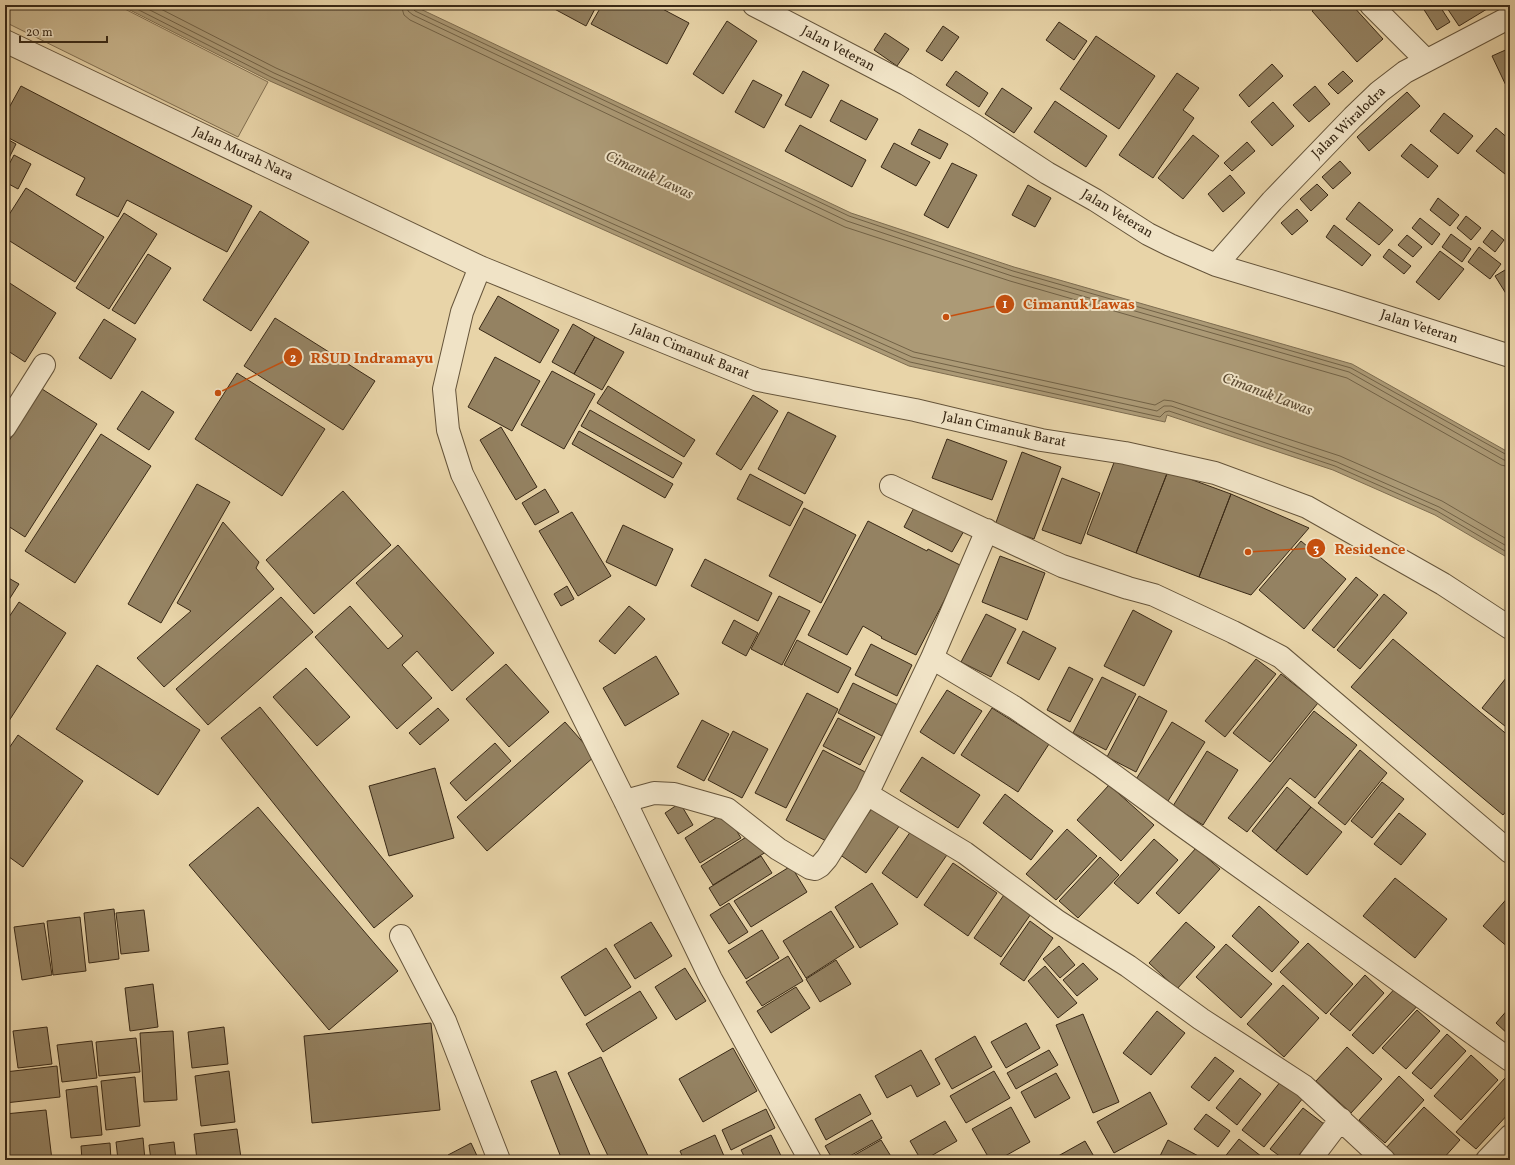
<svg xmlns="http://www.w3.org/2000/svg" width="1515" height="1165" viewBox="0 0 1515 1165" font-family="Vollkorn,serif">
	<style>
		.green { fill: #cab78f; stroke: #827052 }
		.water { fill: #ac9a76; stroke: #7e6d50 }
		.lines { fill: none; stroke-linecap: round; stroke-linejoin: round }
		.shore { stroke: #726246; stroke-width: 1 }
		.building { fill: #948262; stroke: #392916 }
		.minor-casing { stroke: #65543a; stroke-width: 24 }
		.minor { stroke: #f0e3c6; stroke-width: 22 }
		.labels { text-anchor: middle; dominant-baseline: central; stroke-width: 4; stroke-linejoin: round; paint-order: stroke }
		.street-label { font-size: 14px; fill: #392916; stroke: #f0e3c6 }
		.water-label { font-size: 15px; font-style: italic; fill: #5c4b33; stroke: #f0e3c6 }
		.leader { fill: none; stroke: #c54f0e; stroke-width: 1.5 }
		.callout-dot { fill: #c54f0e; stroke: #f0e3c6; stroke-width: 1.5 }
		.mark-label { font-size: 12px; text-anchor: middle; font-weight: bold; fill: #fff }
		.callout-label { font-size: 15px; text-anchor: middle; font-weight: bold; fill: #c54f0e; stroke: #f0e3c6; stroke-width: 4; stroke-linejoin: round; paint-order: stroke }
	</style>
	<rect width="100%" height="100%" fill="#e8d4a8"/>
	<filter id="stains"><feTurbulence type="fractalNoise" baseFrequency=".005" numOctaves="4"/><feColorMatrix values="0 0 0 0 .2 0 0 0 0 .09 0 0 0 0 .02 0 0 0 .5 -.17"/></filter>
	<radialGradient id="worn" r=".72"><stop offset=".6" stop-color="#630" stop-opacity="0"/><stop offset="1" stop-color="#630" stop-opacity=".3"/></radialGradient>
	<path class="green" d="M5,5H117L268,82L238,137L5,22Z"/>
	<path class="water" d="M120,5H412L851,213L1014,267L1352,364L1510,453V559L1435,515L1333,470L1167,415L1165,422L909,366L270,81Z"/>
	<g class="lines">
		<path class="shore" d="M129,5L271,77L910,362L1160,417L1165,412L1169,411L1335,466L1437,511L1510,554
			M140,5L274,73L912,357L1157,411L1164,406H1171L1337,462L1439,507L1510,548
			M153,5L276,68L914,352L1155,405L1164,400L1172,401L1340,456L1442,501L1510,541
			M401,5L404,15L410,20L845,227L1010,281L1347,378L1501,465L1510,467
			M407,5L408,11L413,15L847,221L1012,276L1349,372L1504,460L1510,461
			M412,5V8L415,11L849,216L1013,271L1351,368L1507,455L1510,456"/>
	</g>
	<path class="building" d="M547,5H597L586,26Z
		M602,5H655L689,23L667,64L591,24Z
		M1266,5H1277L1270,10Z
		M1319,5H1352L1383,39L1357,62L1312,11Z
		M1421,5H1439L1450,22L1437,30Z
		M1445,5H1485L1487,9L1459,26Z
		M727,21L757,41L723,94L693,74Z
		M1059,22L1087,41L1074,60L1046,40Z
		M943,26L959,37L942,61L926,51Z
		M885,33L909,49L897,66L874,50Z
		M1096,36L1155,76L1119,129L1060,89Z
		M1510,48V94L1492,56Z
		M1272,64L1283,76L1249,107L1239,95Z
		M803,71L829,85L811,118L785,105Z
		M956,71L988,93L979,107L946,85Z
		M1343,71L1353,81L1338,94L1328,84Z
		M1177,73L1199,88L1183,110L1194,118L1153,178L1119,155Z
		M753,80L782,95L764,128L735,112Z
		M21,86L252,206L227,252L127,200L118,217L76,195L85,178L5,136V115Z
		M1315,86L1330,104L1309,122L1293,105Z
		M1002,88L1032,108L1014,133L985,114Z
		M1407,92L1420,106L1369,151L1357,137Z
		M841,100L878,119L866,140L830,121Z
		M1055,101L1107,136L1086,167L1034,132Z
		M1273,102L1294,126L1272,146L1251,122Z
		M1444,113L1473,136L1458,154L1430,131Z
		M800,125L866,160L852,187L785,151Z
		M1496,128L1510,140V178L1476,151Z
		M919,129L948,144L940,159L911,144Z
		M1193,135L1219,156L1183,199L1158,178Z
		M5,138L16,144L5,166Z
		M1247,142L1255,151L1232,171L1224,163Z
		M894,143L930,162L916,186L881,167Z
		M1411,144L1438,166L1428,178L1401,156Z
		M14,155L31,164L18,189L5,182V172Z
		M1340,161L1351,173L1333,189L1322,177Z
		M952,163L977,175L948,228L924,215Z
		M1230,175L1245,193L1223,212L1208,194Z
		M1317,184L1328,195L1311,211L1300,199Z
		M1028,185L1051,198L1035,227L1012,215Z
		M26,188L104,237L75,282L5,238V221Z
		M1438,198L1459,215L1450,226L1430,210Z
		M1359,202L1393,230L1379,245L1346,219Z
		M1297,209L1308,221L1292,235L1281,223Z
		M260,211L309,242L251,331L203,300Z
		M124,213L157,234L109,309L76,288Z
		M1466,216L1481,228L1471,240L1457,228Z
		M1420,218L1440,234L1432,245L1412,228Z
		M1334,225L1371,255L1362,266L1326,237Z
		M1492,230L1504,240L1495,252L1483,242Z
		M1451,234L1471,249L1462,262L1442,247Z
		M1407,235L1422,247L1413,257L1398,245Z
		M1479,247L1501,264L1490,279L1468,262Z
		M1389,249L1411,266L1404,274L1383,257Z
		M1440,251L1464,269L1439,300L1416,282Z
		M148,254L171,268L135,324L112,310Z
		M1510,267V300L1495,276Z
		M5,280L56,313L25,362L5,349Z
		M498,296L559,330L540,363L479,329Z
		M275,318L375,381L343,430L244,366Z
		M104,319L136,339L111,379L79,358Z
		M573,324L595,337L574,374L552,362Z
		M595,337L624,352L602,390L574,374Z
		M495,357L540,381L512,431L468,407Z
		M552,371L595,394L564,449L521,425Z
		M237,373L325,429L282,496L195,439Z
		M608,386L695,440L684,457L597,403Z
		M42,389L97,424L25,537L5,524V447Z
		M142,391L174,412L149,450L117,429Z
		M753,395L778,411L741,470L716,454Z
		M590,410L682,463L673,478L581,426Z
		M788,412L836,436L805,494L758,469Z
		M501,427L537,487L516,500L480,440Z
		M579,431L673,484L665,498L572,444Z
		M101,434L151,466L75,583L25,551Z
		M947,439L1007,461L992,500L932,478Z
		M1022,452L1061,467L1034,539L995,525Z
		M1118,452L1168,471L1136,553L1087,534Z
		M1168,471L1231,494L1199,577L1136,553Z
		M750,474L803,502L790,526L737,499Z
		M1062,478L1100,493L1081,544L1042,530Z
		M197,484L230,502L161,623L128,604Z
		M545,489L559,512L535,525L522,503Z
		M343,491L391,545L314,614L266,560Z
		M1231,494L1309,528L1251,595L1199,577Z
		M916,504L965,529L952,552L904,527Z
		M804,508L856,535L821,603L769,576Z
		M572,512L611,576L578,596L539,531Z
		M868,521L927,551L928,549L962,566L916,655L881,638L882,637L863,626L847,655L808,635Z
		M223,522L259,562L256,568L274,589L164,687L137,658L191,611L177,603Z
		M623,525L673,549L656,586L606,562Z
		M1301,541L1346,579L1304,629L1259,590Z
		M398,545L494,653L452,691L417,651L402,665L432,698L397,729L315,637L350,606L388,649L403,636L356,583Z
		M1000,556L1045,573L1027,620L982,602Z
		M705,559L772,593L758,621L691,586Z
		M5,576L19,584L5,606Z
		M1356,577L1378,595L1334,648L1312,630Z
		M567,586L574,599L561,606L554,594Z
		M1384,594L1407,613L1360,669L1337,650Z
		M779,596L810,611L782,665L751,649Z
		M281,597L313,632L208,725L176,689Z
		M19,602L66,633L5,727V623Z
		M629,606L645,619L615,654L599,641Z
		M1133,610L1172,631L1144,686L1104,666Z
		M986,614L1016,629L991,677L961,662Z
		M734,620L758,633L746,656L722,643Z
		M1023,631L1056,648L1039,680L1007,663Z
		M1393,639L1510,737V807L1503,815L1351,687Z
		M797,640L851,668L838,693L784,665Z
		M871,644L912,665L897,696L855,675Z
		M656,656L679,694L625,726L603,688Z
		M1256,659L1276,674L1225,737L1205,721Z
		M506,664L549,712L509,747L466,699Z
		M97,665L200,730L158,795L56,729Z
		M1069,667L1093,679L1070,722L1047,710Z
		M306,668L350,717L317,746L273,697Z
		M1510,673V730L1482,708Z
		M1281,674L1318,703L1270,762L1233,733Z
		M1102,677L1136,694L1106,750L1073,733Z
		M853,683L898,705L882,736L838,713Z
		M947,690L982,711L954,754L920,732Z
		M807,693L838,709L786,808L755,793Z
		M1139,696L1167,711L1136,772L1107,757Z
		M260,707L413,896L374,928L221,738Z
		M438,708L449,720L420,745L409,733Z
		M992,708L1049,744L1018,792L961,755Z
		M1314,711L1357,745L1315,798L1290,778L1247,832L1228,818Z
		M838,718L875,737L860,765L823,746Z
		M702,720L729,734L704,781L677,767Z
		M565,722L595,756L487,851L457,817Z
		M1172,722L1205,742L1168,801L1135,781Z
		M733,731L768,749L742,798L708,780Z
		M18,735L83,781L23,867L5,854V754Z
		M495,743L511,761L466,801L450,783Z
		M823,750L867,773L830,843L786,820Z
		M1360,750L1387,773L1345,825L1318,803Z
		M1207,751L1238,770L1203,825L1173,806Z
		M922,757L980,795L958,828L900,791Z
		M435,768L454,838L389,856L369,786Z
		M1382,782L1404,799L1372,838L1351,821Z
		M1109,785L1154,825L1121,861L1077,820Z
		M1287,787L1311,807L1276,851L1252,831Z
		M1005,794L1053,831L1031,860L983,823Z
		M680,803L693,825L678,834L665,813Z
		M258,807L398,971L329,1030L189,865Z
		M873,807L900,825L866,873L839,854Z
		M1311,807L1342,832L1307,875L1276,851Z
		M725,812L741,838L700,863L685,838Z
		M1399,813L1426,834L1401,865L1374,844Z
		M913,828L949,852L917,898L882,873Z
		M1067,829L1097,856L1056,900L1026,874Z
		M754,832L766,852L713,885L701,866Z
		M1154,839L1178,860L1138,904L1114,883Z
		M1196,848L1220,869L1179,914L1156,893Z
		M761,856L772,873L720,906L709,888Z
		M1100,857L1119,875L1078,918L1059,901Z
		M953,863L997,893L968,936L924,905Z
		M791,866L807,892L751,927L734,901Z
		M1395,878L1447,919L1415,958L1363,916Z
		M872,883L898,924L860,948L835,907Z
		M1006,892L1033,911L1001,957L974,938Z
		M1510,895V946L1509,948L1483,926Z
		M729,903L748,932L729,944L710,915Z
		M1259,906L1299,942L1272,972L1232,936Z
		M114,909L119,959L89,963L84,913Z
		M144,910L149,951L121,954L116,913Z
		M831,911L854,947L806,978L783,941Z
		M80,917L86,971L53,975L47,921Z
		M1030,921L1053,938L1024,981L1000,964Z
		M651,922L672,956L635,979L614,945Z
		M1186,922L1215,947L1177,989L1149,963Z
		M44,923L52,975L22,980L14,927Z
		M762,930L779,958L746,979L728,951Z
		M1308,943L1353,984L1326,1014L1280,972Z
		M1226,944L1272,984L1241,1018L1196,977Z
		M1059,946L1075,965L1060,978L1043,959Z
		M606,948L631,987L585,1016L561,977Z
		M788,956L803,981L762,1006L746,982Z
		M836,960L851,984L820,1002L806,979Z
		M1083,963L1098,979L1077,996L1063,980Z
		M1045,966L1077,1003L1058,1018L1028,981Z
		M685,968L706,1001L676,1020L655,987Z
		M1365,975L1384,993L1350,1031L1330,1014Z
		M1400,983L1421,1002L1373,1054L1352,1035Z
		M153,984L158,1027L130,1031L125,988Z
		M1283,985L1319,1018L1284,1057L1247,1024Z
		M796,987L810,1008L771,1033L757,1011Z
		M640,991L657,1018L603,1052L586,1024Z
		M1510,1007V1036L1496,1023Z
		M1417,1010L1440,1031L1406,1069L1382,1048Z
		M1157,1011L1185,1033L1151,1075L1123,1053Z
		M1083,1014L1119,1102L1093,1113L1056,1025Z
		M431,1023L440,1110L312,1123L304,1036Z
		M1026,1023L1040,1048L1006,1068L991,1042Z
		M47,1027L52,1064L18,1068L13,1031Z
		M224,1027L228,1064L192,1068L188,1032Z
		M173,1031L177,1100L144,1102L140,1033Z
		M1447,1034L1466,1051L1431,1089L1412,1073Z
		M975,1036L992,1067L952,1089L935,1059Z
		M136,1038L140,1072L99,1076L96,1042Z
		M92,1041L97,1078L62,1082L57,1045Z
		M1347,1047L1382,1079L1351,1113L1316,1081Z
		M733,1048L757,1091L703,1122L679,1079Z
		M921,1050L940,1084L917,1097L911,1085L887,1098L875,1076Z
		M1049,1050L1058,1065L1016,1089L1007,1073Z
		M1471,1055L1498,1080L1461,1120L1434,1096Z
		M601,1057L650,1160H610L568,1073Z
		M1215,1057L1234,1071L1209,1101L1191,1087Z
		M57,1066L60,1097L5,1103V1072Z
		M229,1071L235,1122L201,1126L195,1076Z
		M556,1071L592,1160H562L531,1081Z
		M994,1071L1010,1098L966,1123L950,1096Z
		M1056,1073L1070,1098L1035,1118L1021,1092Z
		M1399,1076L1424,1100L1385,1143L1359,1120Z
		M135,1077L140,1126L106,1130L101,1081Z
		M1240,1078L1261,1094L1237,1125L1216,1108Z
		M1505,1078L1510,1082V1112L1476,1149L1456,1132Z
		M1281,1081L1303,1098L1264,1147L1242,1130Z
		M97,1086L102,1135L71,1138L66,1090Z
		M1150,1092L1167,1124L1114,1153L1097,1122Z
		M860,1094L871,1114L826,1140L815,1119Z
		M1011,1107L1030,1142L998,1160H990L972,1129Z
		M1424,1107L1460,1140L1442,1160H1397L1385,1149Z
		M1303,1108L1324,1124L1295,1160H1285L1270,1149Z
		M766,1109L775,1128L731,1150L722,1130Z
		M46,1110L52,1160H10L5,1114Z
		M1206,1114L1230,1131L1218,1147L1194,1129Z
		M872,1120L882,1138L843,1160H833L825,1146Z
		M945,1121L957,1141L924,1160H921L910,1141Z
		M237,1129L241,1158L227,1160H197L194,1134Z
		M715,1135L724,1156L715,1160H684L680,1151Z
		M771,1135L783,1160H746L741,1150Z
		M143,1138L145,1160H118L116,1142Z
		M1239,1139L1266,1160H1224L1223,1159Z
		M881,1140L892,1158L889,1160H846Z
		M1168,1140L1206,1160H1158Z
		M1085,1141L1096,1160H1051Z
		M174,1142L176,1160H151L149,1145Z
		M110,1143L111,1160H82L81,1146Z
		M471,1143L479,1160H451L448,1155Z
		M333,1156L334,1160H313V1158Z"/>
	<g class="lines">
		<defs>
			<path id="minor" d="M754,5L906,84L974,125L1047,173L1095,200L1148,234L1170,245L1216,265L1337,301L1510,356
				M1371,5L1426,60
				M5,41L480,267L758,380L915,410L1041,440L1125,453L1215,473L1307,507L1443,584L1510,628
				M1216,265L1272,201L1353,117L1379,92L1405,72L1510,17
				M480,267L462,312L444,389L448,430L462,474L625,801L711,979L810,1160
				M5,427L44,365
				M891,486L1062,566L1128,588L1154,595L1233,632L1281,657L1510,852
				M932,658L1014,707L1101,766L1180,824L1510,1060
				M867,794L965,853L1057,921L1128,966L1201,1019L1304,1086L1384,1160
				M625,801L654,793L674,794L727,809L778,849L810,868L815,869L820,866L827,858L867,794L932,658L987,530
				M401,936L445,1021L499,1160
				M1310,1160L1341,1119
				M1487,1160L1510,1136"/>
		</defs>
		<use href="#minor" class="minor-casing"/>
		<use href="#minor" class="minor"/>
	</g>
	<g class="labels">
		<g class="street-label">
			<text transform="translate(838 49) rotate(28)">Jalan Veteran</text>
			<text transform="translate(1349 123) rotate(-44)">Jalan Wiralodra</text>
			<text transform="translate(243 154) rotate(25)">Jalan Murah Nara</text>
			<text transform="translate(1117 214) rotate(31)">Jalan Veteran</text>
			<text transform="translate(1419 327) rotate(18)">Jalan Veteran</text>
			<text transform="translate(690 352) rotate(22)">Jalan Cimanuk Barat</text>
			<text transform="translate(1004 430) rotate(12)">Jalan Cimanuk Barat</text>
		</g>
		<g class="water-label">
			<text transform="translate(649 176) rotate(25)">Cimanuk Lawas</text>
			<text transform="translate(1267 395) rotate(21)">Cimanuk Lawas</text>
		</g>
	</g>
	<path class="leader" d="M946 317L1005 304M218 393L293 357M1248 552L1316 548"/>
	<g class="callout-dot">
		<circle cx="946" cy="317" r="4"/>
		<circle cx="218" cy="393" r="4"/>
		<circle cx="1248" cy="552" r="4"/>
		<circle cx="1005" cy="304" r="10"/>
		<circle cx="293" cy="357" r="10"/>
		<circle cx="1316" cy="548" r="10"/>
	</g>
	<g class="mark-label">
		<text x="1005" y="308">1</text>
		<text x="293" y="362">2</text>
		<text x="1316" y="553">3</text>
	</g>
	<g class="callout-label">
		<text x="1079" y="309">Cimanuk Lawas</text>
		<text x="372" y="363">RSUD Indramayu</text>
		<text x="1370" y="554">Residence</text>
	</g>
	<rect width="1515" height="1165" fill="none" stroke="#e8d4a8" stroke-width="20"/>
	<rect x="6" y="6" width="1503" height="1153" fill="none" stroke="#392916" stroke-width="2"/>
	<rect x="10" y="10" width="1495" height="1145" fill="none" stroke="#392916"/>
	<path d="M20 36v6h87v-6" fill="none" stroke="#392916" stroke-width="2"/>
	<text x="26" y="36" font-size="12" fill="#392916" stroke="#f0e3c6" stroke-width="3" paint-order="stroke">20 m</text>
	<rect width="100%" height="100%" filter="url(#stains)"/>
	<rect width="100%" height="100%" fill="url(#worn)"/>
</svg>
